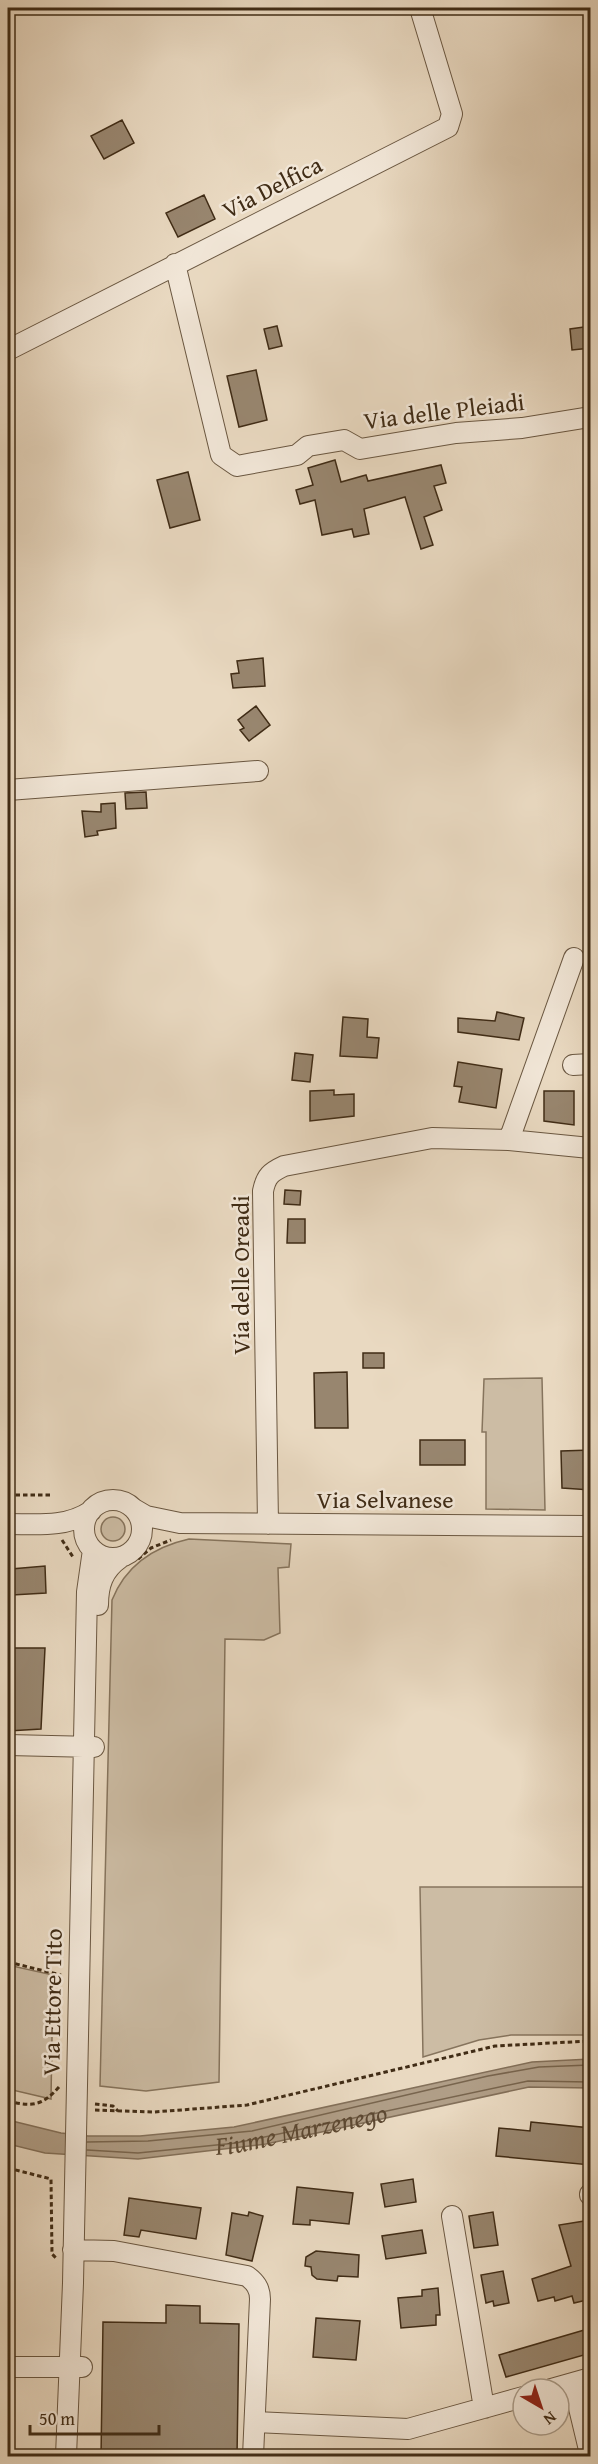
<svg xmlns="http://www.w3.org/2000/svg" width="598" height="2464" viewBox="0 0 598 2464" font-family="'Gentium Book Plus',serif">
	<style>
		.green { fill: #ccbca4; stroke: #86745d; stroke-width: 1.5 }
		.water { fill: #b09e87; stroke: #83705a; stroke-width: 1.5 }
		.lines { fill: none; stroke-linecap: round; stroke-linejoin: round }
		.shore { stroke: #78654e; stroke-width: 1.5 }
		.building { fill: #98866f; stroke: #402c16; stroke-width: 1.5 }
		.minor-casing { stroke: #6a5741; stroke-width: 22 }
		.path { stroke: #402c16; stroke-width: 3; stroke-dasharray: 4.5 3; stroke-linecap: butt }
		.minor { stroke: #f1e6d7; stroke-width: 20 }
		.labels { text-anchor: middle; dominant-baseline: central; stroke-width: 5; stroke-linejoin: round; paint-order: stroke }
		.street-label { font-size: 24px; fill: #402c16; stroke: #f1e6d7 }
		.water-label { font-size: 26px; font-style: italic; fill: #5c4832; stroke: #f1e6d7 }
	</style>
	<rect width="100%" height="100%" fill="#e9d9c1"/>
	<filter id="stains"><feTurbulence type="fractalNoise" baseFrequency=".00333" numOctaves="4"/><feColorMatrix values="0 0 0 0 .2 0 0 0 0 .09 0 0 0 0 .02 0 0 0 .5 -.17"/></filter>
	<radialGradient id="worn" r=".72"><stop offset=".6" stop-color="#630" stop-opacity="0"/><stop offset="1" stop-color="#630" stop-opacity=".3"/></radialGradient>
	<path class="green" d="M542,1378L545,1510L486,1509V1432H482L484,1379Z
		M101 1529a12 12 0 1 1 24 0a12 12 0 1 1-24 0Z
		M189,1539L291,1544L289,1567L278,1568L280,1633L264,1640L225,1639L219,2082L146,2091L100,2086L112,1600C126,1565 153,1547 189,1539Z
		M420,1887H590V2035H511L479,2040L423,2057Z
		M8,1965L53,1975L51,2099L8,2089Z"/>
	<path class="water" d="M590,2059V2088L529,2087L266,2144L138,2159L45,2153L8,2144V2120L61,2133L88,2136H140L234,2127L532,2062Z"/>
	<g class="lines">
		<g class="shore">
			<path d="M87,2142L148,2141L252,2131L488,2076L539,2067L590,2065"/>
			<path id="s1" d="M87,2150L138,2153L236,2143L528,2081L590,2082"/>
		</g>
	</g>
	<path class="building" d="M122,120L134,143L104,159L91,136Z
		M204,195L215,219L178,237L166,213Z
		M277,326L282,346L269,349L264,329Z
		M591,326V348L572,350L570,329Z
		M256,370L267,420L239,427L227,376Z
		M335,460L341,482L366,475L368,481L441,465L446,483L434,486L442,510L424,517L433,545L421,549L405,497L364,509L369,534L354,537L352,529L322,535L315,500L300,504L296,490L313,485L308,468Z
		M188,472L200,520L170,528L157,480Z
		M263,658L265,686L233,688L231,674L239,673L237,661Z
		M256,706L270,725L249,741L240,730L244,728L238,720Z
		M146,792L147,808L126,809L125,793Z
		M115,803L116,828L97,831L98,835L85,837L82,811L101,812V804Z
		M497,1012L524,1018L519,1040L458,1032V1018L495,1021Z
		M343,1017L368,1019L367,1037L379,1038L377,1058L340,1056Z
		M295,1053L313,1055L310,1082L292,1080Z
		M458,1062L502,1069L496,1108L459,1102L462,1087L454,1086Z
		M334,1090V1095L354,1094V1116L310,1121V1091Z
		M544,1091H574V1125L544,1121Z
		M285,1190L301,1191L300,1205L284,1204Z
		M288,1219H305V1243H287Z
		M363,1353H384V1368H363Z
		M347,1372L348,1428H315L314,1373Z
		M420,1440H465V1465H420Z
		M591,1450V1490L562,1488L561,1451Z
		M45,1566L46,1593L12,1595L11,1569Z
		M9,1648H45L41,1729L8,1731Z
		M531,2122L591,2128V2165L496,2156L499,2128L530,2131Z
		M413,2179L416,2202L385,2207L381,2184Z
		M297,2187L353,2193L349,2224L310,2220V2225L293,2224Z
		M129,2198L201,2208L196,2239L141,2230L139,2237L124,2235Z
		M249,2212L263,2216L252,2261L226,2255L232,2213L248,2216Z
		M493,2212L498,2245L474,2248L469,2216Z
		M591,2220V2299L574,2303L572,2296L555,2301L554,2297L538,2301L532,2279L571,2266L559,2225Z
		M422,2230L426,2253L386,2259L382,2236Z
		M316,2251L359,2255L358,2277L338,2276L337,2281L317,2279L312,2275L311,2267L305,2266L306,2257Z
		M503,2271L509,2303L494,2306L493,2301L486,2303L481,2275Z
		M438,2288L440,2315H436V2325L401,2328L398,2298L422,2296V2290Z
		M166,2305L200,2306V2323L239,2324L237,2457H101L103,2322L166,2323Z
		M316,2318L360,2321L356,2360L313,2357Z
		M591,2328V2353L506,2377L499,2355Z"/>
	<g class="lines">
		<defs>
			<path id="minor" d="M175,264L221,455L237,466L297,455L308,446L344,440L360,449L456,433L522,428L590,417
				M8,350L448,127L452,114L420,8
				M8,790L258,771
				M573,1065L590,1064
				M509,1140L574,958
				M84 1529a29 29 0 1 1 58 0a29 29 0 1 1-58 0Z
				M134,1509L146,1516L180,1523L590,1526
				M8,1524C36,1524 66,1528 91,1511
				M268,1524L263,1191C266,1176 271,1172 284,1166L432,1138L509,1140L590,1148
				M98,1605C98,1585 103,1570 120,1558
				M8,1745L94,1747
				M590,2194V2195
				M452,2216L484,2408
				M73,2250L114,2251L247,2276C255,2282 260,2288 260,2299L253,2456
				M8,2367H82
				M573,2383L590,2454
				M551,2389L590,2378
				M255,2422L408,2429L523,2397
				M66,2456L73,2283L87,1592L93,1550"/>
		</defs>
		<use href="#minor" class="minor-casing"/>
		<path class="path" d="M8,1495H52
			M62,1540L73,1557
			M138,1559L151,1548L171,1540
			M8,1962L61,1975
			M8,2101C32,2107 42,2106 59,2087
			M95,2104L113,2106L118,2111
			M95,2110L154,2112L247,2105L495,2046L590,2041
			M8,2168L51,2179L52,2254L56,2258"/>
		<use href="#minor" class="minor"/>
	</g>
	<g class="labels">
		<g class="street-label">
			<text transform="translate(272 187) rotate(-27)">Via Delfica</text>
			<text transform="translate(444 411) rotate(-7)">Via delle Pleiadi</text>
			<text transform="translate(240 1275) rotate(-90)">Via delle Oreadi</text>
			<text x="385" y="1499">Via Selvanese</text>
			<text transform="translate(52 2002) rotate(-89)">Via Ettore Tito</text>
		</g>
		<g class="water-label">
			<text stroke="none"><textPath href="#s1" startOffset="216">Fiume Marzenego</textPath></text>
		</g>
	</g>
	<rect width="598" height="2464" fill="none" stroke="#e9d9c1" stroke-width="30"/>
	<rect x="9" y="9" width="580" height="2446" fill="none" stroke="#402c16" stroke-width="3"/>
	<rect x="15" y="15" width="568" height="2434" fill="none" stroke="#402c16" stroke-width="1.5"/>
	<g transform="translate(541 2407) rotate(141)"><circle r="28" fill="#f1e6d7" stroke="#aa9c8a" stroke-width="1.5"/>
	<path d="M0-4.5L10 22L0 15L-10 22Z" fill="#8f2418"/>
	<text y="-9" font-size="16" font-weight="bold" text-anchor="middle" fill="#402c16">N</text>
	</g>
	<path d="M30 2425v9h129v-9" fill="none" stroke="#402c16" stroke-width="3"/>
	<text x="39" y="2425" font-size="18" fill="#402c16" stroke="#f1e6d7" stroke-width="4.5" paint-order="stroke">50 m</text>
	<rect width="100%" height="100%" filter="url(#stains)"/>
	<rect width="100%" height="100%" fill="url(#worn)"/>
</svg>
